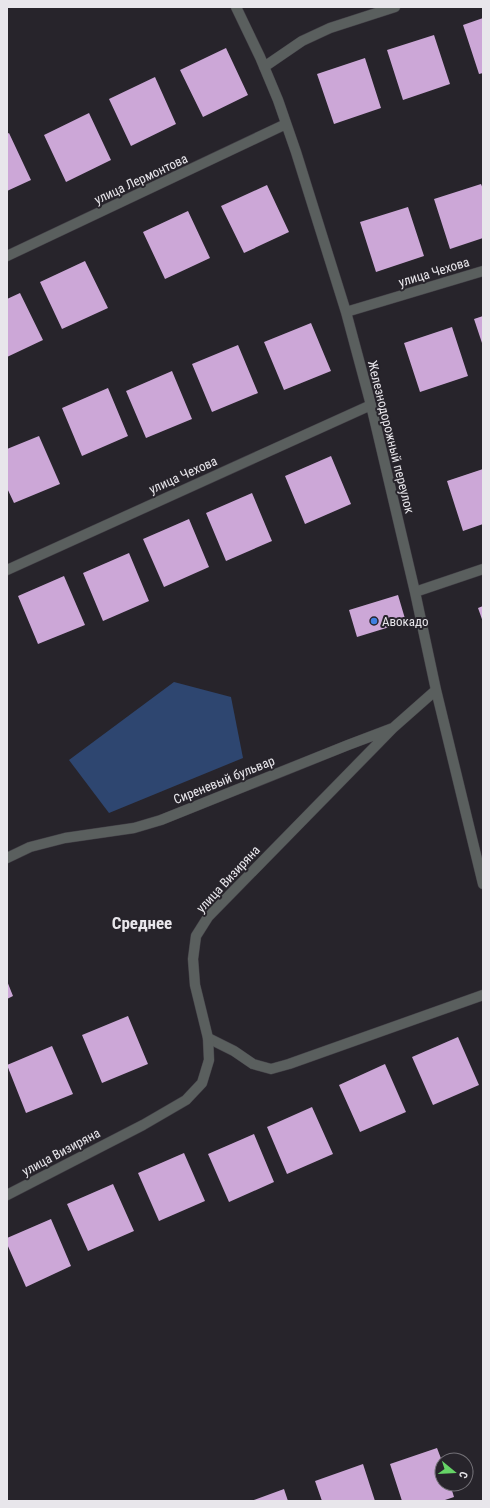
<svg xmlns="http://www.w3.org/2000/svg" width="490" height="1508" viewBox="0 0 490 1508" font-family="'Roboto Condensed',sans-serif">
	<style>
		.water { fill: #2e4670 }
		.building { fill: #cca7d7 }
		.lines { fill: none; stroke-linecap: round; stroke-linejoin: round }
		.service-casing { stroke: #423f46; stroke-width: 11 }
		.minor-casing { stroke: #423f46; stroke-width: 11 }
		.service { stroke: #5a5f5e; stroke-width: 10 }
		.minor { stroke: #5a5f5e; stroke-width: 10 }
		.shop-dot { fill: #3f7fe0; stroke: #27242b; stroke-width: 1.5 }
		.labels { text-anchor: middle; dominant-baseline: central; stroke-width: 4; stroke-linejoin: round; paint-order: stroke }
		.street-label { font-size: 13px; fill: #e8e6eb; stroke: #27242b }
		.poi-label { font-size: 13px; fill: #e8e6eb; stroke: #27242b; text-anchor: start }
		.district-label { font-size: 17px; font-weight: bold; fill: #e8e6eb; stroke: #27242b }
	</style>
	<rect width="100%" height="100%" fill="#27242b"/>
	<path class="water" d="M174,682L231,697L243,758L109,813L69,760Z"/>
	<path class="building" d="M483,18V73L479,74L463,25Z
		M434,35L450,84L403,100L387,50Z
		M226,48L248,95L203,117L180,70Z
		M365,58L381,108L334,124L317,74Z
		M155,77L176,124L131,146L109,99Z
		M89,113L111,160L66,182L44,135Z
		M9,133L31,180L7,191V134Z
		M481,184L483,189V238L450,249L434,199Z
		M267,185L289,232L244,253L221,206Z
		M408,207L424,256L376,272L360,222Z
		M188,211L210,258L165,279L143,232Z
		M85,261L108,308L62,329L40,282Z
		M20,293L43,340L7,357V299Z
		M483,316V346L474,319Z
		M311,323L331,371L284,390L264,342Z
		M452,327L468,376L420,392L404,343Z
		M238,345L258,393L212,412L192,364Z
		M172,371L192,419L146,438L126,391Z
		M108,388L128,436L82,456L62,408Z
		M39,436L60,484L14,503L7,488V449Z
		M331,456L351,504L305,524L285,476Z
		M483,469V524L463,531L447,481Z
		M252,493L272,541L226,561L206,513Z
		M189,519L209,567L164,587L143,539Z
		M129,553L149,601L103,621L83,573Z
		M64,576L85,625L38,644L18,596Z
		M398,595L406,622L357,637L349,610Z
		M483,606V622L478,608Z
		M7,981L13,996L7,999Z
		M128,1016L148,1064L102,1083L82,1035Z
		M458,1037L479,1085L433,1105L412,1057Z
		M52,1046L73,1094L26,1113L7,1065Z
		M385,1064L406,1112L360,1132L339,1085Z
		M312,1107L333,1154L287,1174L267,1127Z
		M254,1134L274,1182L229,1202L208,1154Z
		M184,1153L205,1201L159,1221L138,1173Z
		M113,1184L134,1231L88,1251L67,1204Z
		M51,1219L71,1266L26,1287L7,1244V1238Z
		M437,1448L442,1461V1484H450L454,1497L442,1501H402L390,1464Z
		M363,1464L375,1501H322L315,1481Z
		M284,1489L288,1501H251Z"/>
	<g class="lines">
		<defs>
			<path id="service" d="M208,1038L234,1051L253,1064L271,1069L289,1064L483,995"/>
			<path id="minor" d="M236,7L260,57L278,100L296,152L346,312L371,405L415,592L436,690L483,884
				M264,67L302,41L330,28L395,7
				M7,256L286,124
				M346,312L483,271
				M7,570L371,405
				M415,592L483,569
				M7,858L30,847L65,838L134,828L161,820L348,745L393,728L436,690
				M7,1195L143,1125L186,1100L202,1083L209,1060L208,1038L195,985L193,959L196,936L208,917L393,728"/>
		</defs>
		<use href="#service" class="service-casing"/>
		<use href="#minor" class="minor-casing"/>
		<use href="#service" class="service"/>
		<use href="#minor" class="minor"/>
	</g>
	<circle class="shop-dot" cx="374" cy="621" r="4"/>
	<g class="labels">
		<g class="street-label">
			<text transform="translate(141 179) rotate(-25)">улица Лермонтова</text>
			<text transform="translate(434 272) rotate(-17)">улица Чехова</text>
			<text transform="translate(391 437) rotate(76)">Железнодорожный переулок</text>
			<text transform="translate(183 475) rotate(-24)">улица Чехова</text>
			<text transform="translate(224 780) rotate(-22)">Сиреневый бульвар</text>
			<text transform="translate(228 879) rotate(-47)">улица Визиряна</text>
			<text transform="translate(61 1152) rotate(-28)">улица Визиряна</text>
		</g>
		<g class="poi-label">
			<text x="382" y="621">Авокадо</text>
		</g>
		<g class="district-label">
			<text x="142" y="923">Среднее</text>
		</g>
	</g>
	<rect width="490" height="1508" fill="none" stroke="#e8e6eb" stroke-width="16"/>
	<g transform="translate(454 1472) rotate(108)"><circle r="19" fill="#27242b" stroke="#747278"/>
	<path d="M0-3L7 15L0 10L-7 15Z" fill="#66d467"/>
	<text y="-6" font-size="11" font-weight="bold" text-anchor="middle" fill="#e8e6eb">С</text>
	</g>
</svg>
